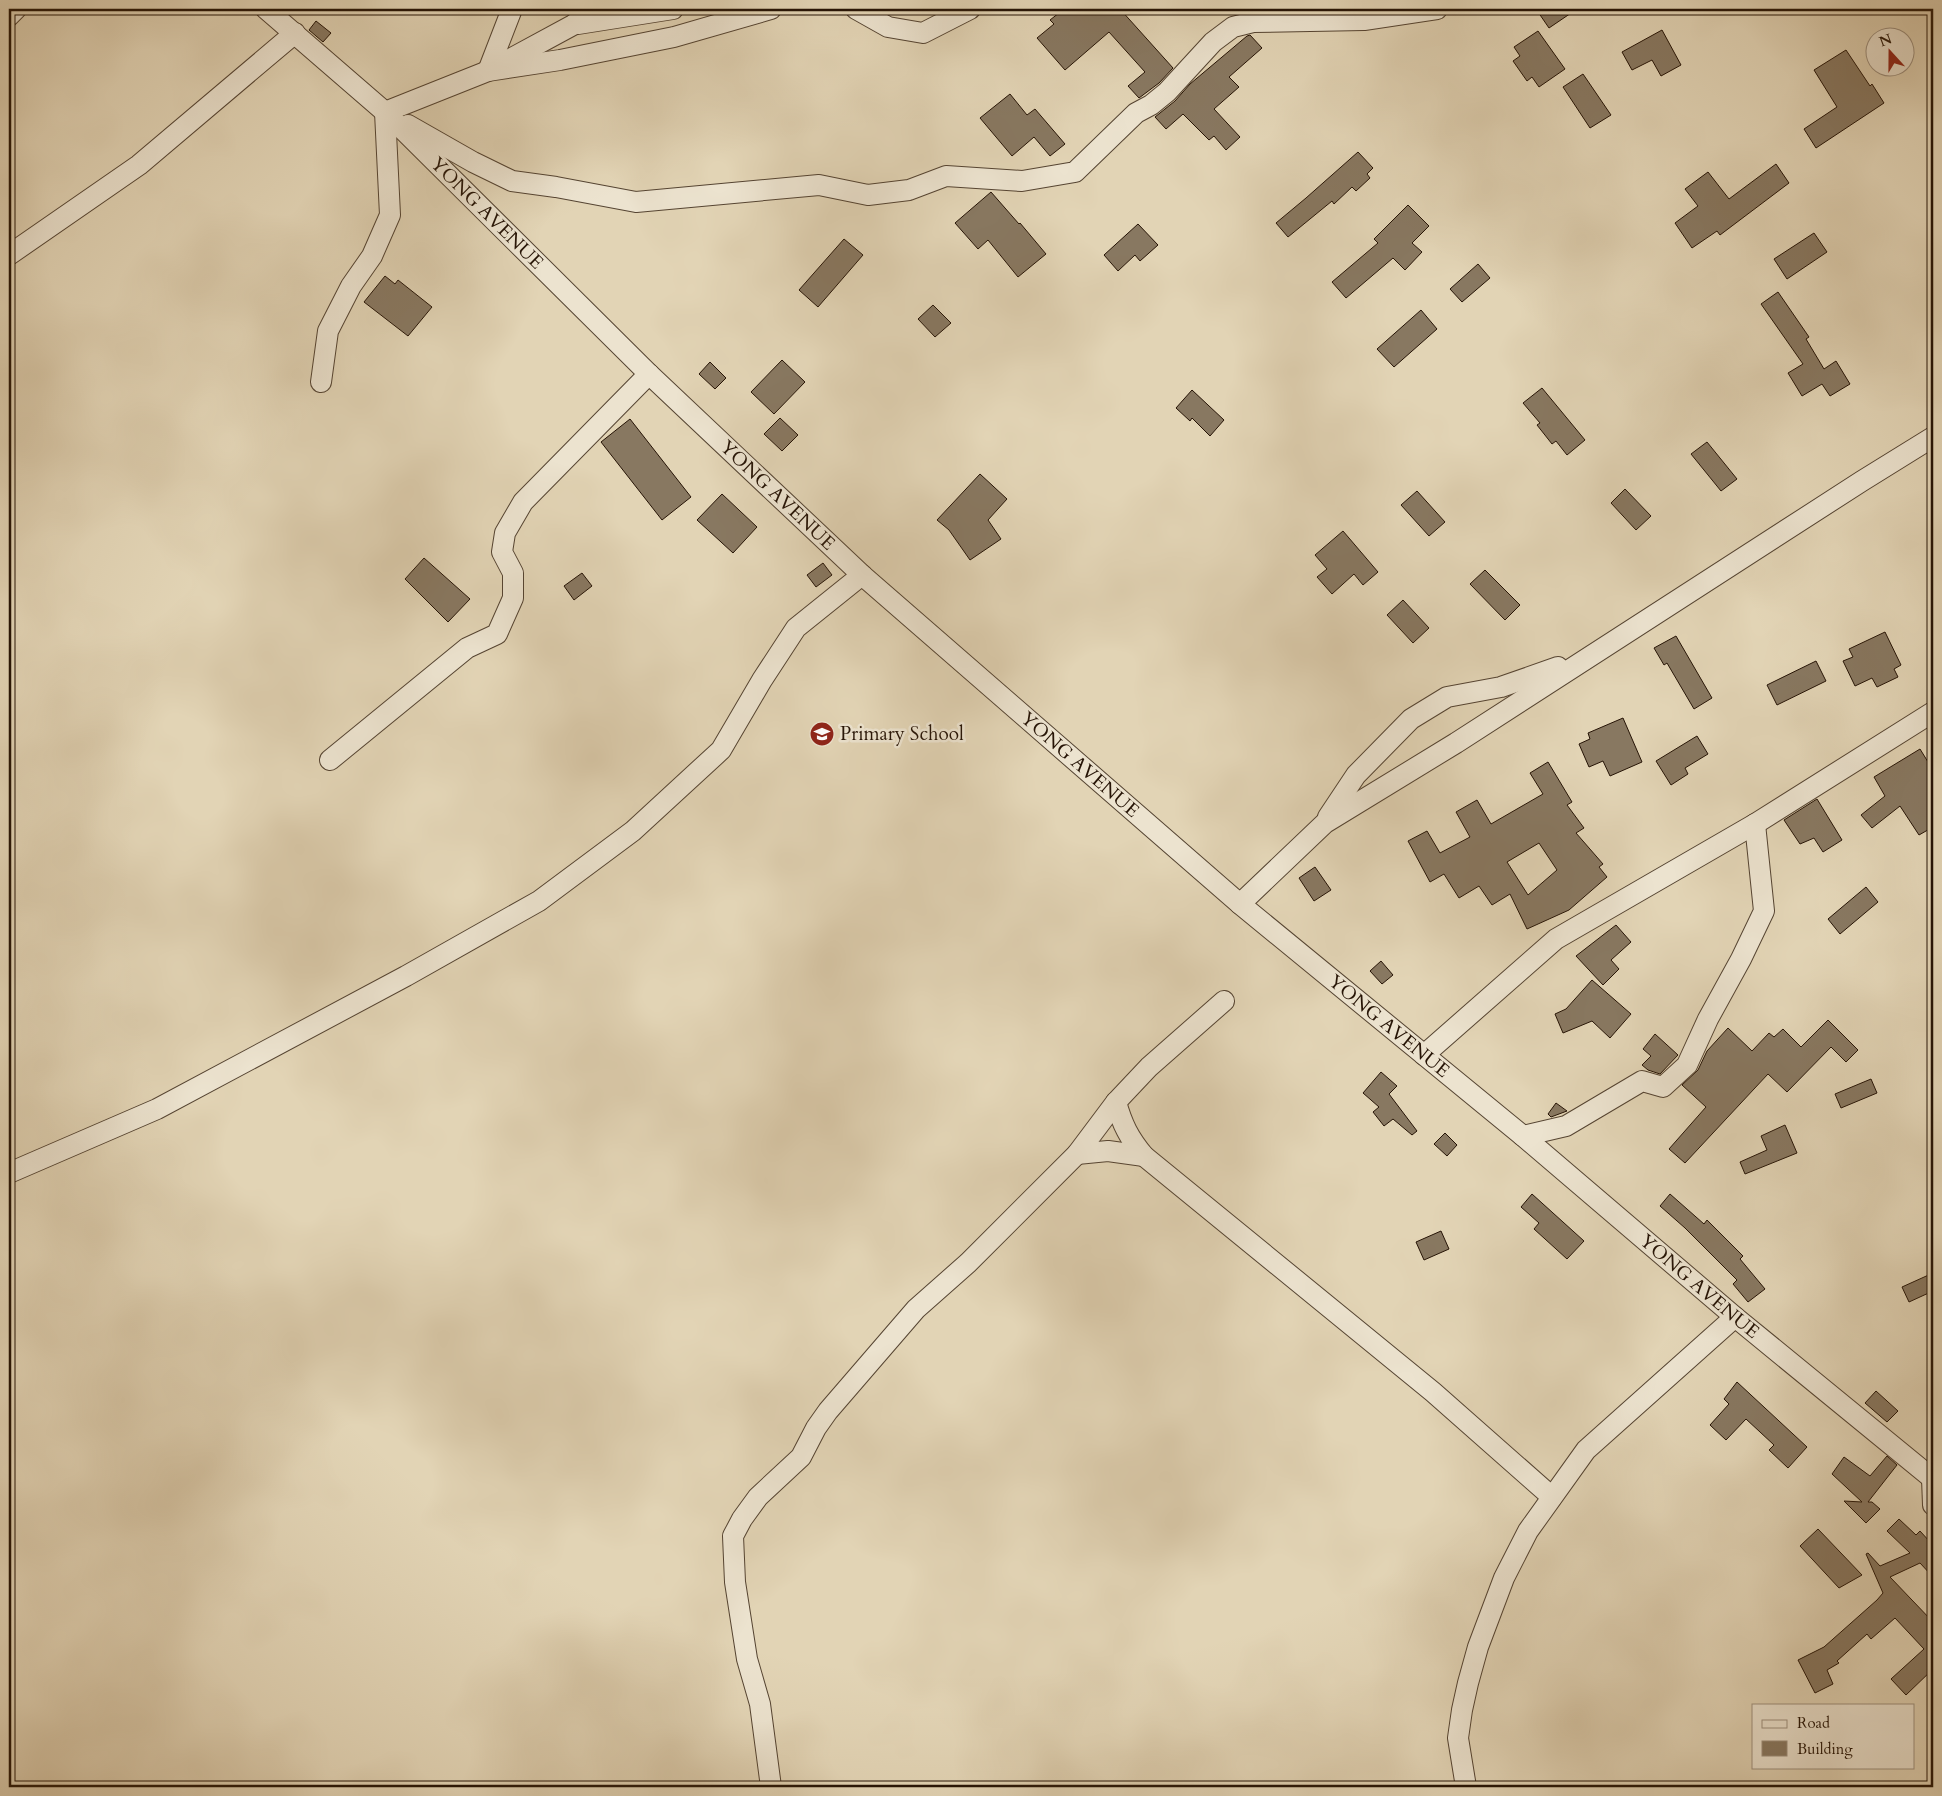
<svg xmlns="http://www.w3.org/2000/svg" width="1942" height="1796" viewBox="0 0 1942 1796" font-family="Cardo,serif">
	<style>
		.building { fill: #887861; stroke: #261406; fill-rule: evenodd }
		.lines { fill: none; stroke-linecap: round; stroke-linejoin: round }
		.minor-casing { stroke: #554432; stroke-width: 22 }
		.minor { stroke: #ece3cf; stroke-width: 20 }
		.labels { text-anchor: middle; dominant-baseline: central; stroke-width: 5; stroke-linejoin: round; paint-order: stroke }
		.street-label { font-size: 19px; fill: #261406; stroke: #ece3cf }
		.poi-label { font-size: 19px; fill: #261406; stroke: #ece3cf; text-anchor: start }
	</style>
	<rect width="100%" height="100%" fill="#e2d4b5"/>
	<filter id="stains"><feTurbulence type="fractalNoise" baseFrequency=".004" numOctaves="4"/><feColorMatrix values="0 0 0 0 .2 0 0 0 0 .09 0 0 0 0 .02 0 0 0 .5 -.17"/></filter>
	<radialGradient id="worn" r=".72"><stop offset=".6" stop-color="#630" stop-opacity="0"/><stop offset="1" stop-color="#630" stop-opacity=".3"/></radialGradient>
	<path class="building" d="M1064,9H1120L1173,68L1159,83L1139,98L1128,86L1145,72L1109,32L1065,70L1037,38L1054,24L1050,20Z
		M1536,9H1577L1549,28Z
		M316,21L331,33L323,42L309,30Z
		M1662,30L1681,65L1661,76L1652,60L1632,70L1622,52Z
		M1538,31L1565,69L1539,87L1532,77L1527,81L1513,61L1520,56L1514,47Z
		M1250,35L1262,48L1229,77L1239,87L1214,109L1240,137L1226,150L1214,136L1209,140L1183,114L1166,129L1155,117L1175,101L1190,84L1247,36Z
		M1846,50L1870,86L1872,84L1884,103L1816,148L1804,129L1837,107L1814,70Z
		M1583,74L1611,115L1590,128L1563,87Z
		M1010,94L1027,115L1035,109L1065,144L1050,156L1034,137L1012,156L980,118Z
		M1358,152L1373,168L1367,174L1370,178L1356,191L1352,187L1334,204L1332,201L1288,237L1276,223L1306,198Z
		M1776,164L1789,183L1720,235L1717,231L1692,248L1675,223L1698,206L1685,189L1708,172L1729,199Z
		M991,192L1019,224L1020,223L1046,254L1018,277L988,240L978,249L955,223Z
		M1408,205L1429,226L1412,243L1422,252L1405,270L1393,258L1346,298L1332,282L1378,243L1374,239Z
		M1138,224L1158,245L1140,261L1135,255L1118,271L1104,255Z
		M1814,233L1827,252L1787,279L1774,259Z
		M844,239L863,255L818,307L799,290Z
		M1478,264L1490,278L1462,302L1450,289Z
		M385,276L395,284L398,280L432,307L408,336L364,302Z
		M1778,292L1809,337L1806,339L1824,369L1836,361L1850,384L1830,396L1822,384L1802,396L1788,373L1803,364L1761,304Z
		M933,305L951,323L935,337L918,319Z
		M1421,310L1437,329L1394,367L1377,349Z
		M782,360L805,382L774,414L751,392Z
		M710,362L726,378L715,389L699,374Z
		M1542,388L1585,440L1567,455L1556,441L1552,444L1537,425L1540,423L1523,403Z
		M1192,390L1224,420L1210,436L1192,418L1190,421L1176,408Z
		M780,418L798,435L782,451L764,434Z
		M630,419L691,497L662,520L601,442Z
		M1707,442L1737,479L1721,491L1691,454Z
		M980,474L1007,499L988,520L1001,539L970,560L949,530L937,520Z
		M1625,489L1651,516L1636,530L1611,503Z
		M1417,491L1445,522L1429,536L1401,505Z
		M722,494L757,527L733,553L697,520Z
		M1343,531L1378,572L1363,585L1354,574L1332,594L1317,577L1327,569L1315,555Z
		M424,558L470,599L448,622L405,579Z
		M823,563L832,575L816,587L807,575Z
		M1485,570L1520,605L1505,620L1470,584Z
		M582,573L592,586L574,600L564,586Z
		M1403,600L1429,628L1413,643L1387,615Z
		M1885,632L1901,665L1894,669L1898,677L1877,687L1872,678L1855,686L1843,661L1853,657L1849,649Z
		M1676,636L1712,698L1694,709L1667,663L1664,665L1654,648Z
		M1816,661L1826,681L1777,705L1767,685Z
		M1623,718L1642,762L1610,776L1603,761L1589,767L1579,744L1590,739L1588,733Z
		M1697,736L1708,754L1685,768L1688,774L1671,785L1656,761Z
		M1920,749L1933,770V827L1919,835L1900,806L1872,828L1861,815L1885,796L1874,777Z
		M1548,762L1572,802L1567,805L1584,828L1576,833L1603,864L1599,867L1607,877L1569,910L1527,929L1510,894L1492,905L1479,886L1459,898L1444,874L1430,882L1408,841L1427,831L1440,853L1470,837L1456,812L1477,800L1491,824L1543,794L1530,773ZM1539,843L1557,870L1528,895L1507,862Z
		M1817,799L1842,840L1823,852L1814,838L1800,844L1784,820Z
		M1315,867L1331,890L1314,901L1299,878Z
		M1866,887L1878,902L1840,934L1828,919Z
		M1616,925L1631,942L1611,960L1619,969L1603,985L1576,956Z
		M1381,961L1393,975L1382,984L1370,971Z
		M1592,980L1631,1014L1610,1038L1592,1021L1563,1033L1555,1014L1566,1009Z
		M1828,1020L1858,1050L1846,1062L1831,1047L1787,1092L1768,1074L1685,1163L1669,1149L1706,1107L1682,1085L1698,1070L1707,1051L1728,1028L1752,1051L1769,1033L1774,1037L1783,1029L1801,1047Z
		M1655,1034L1678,1055L1660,1074L1648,1070L1642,1065L1651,1056L1643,1049Z
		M1381,1072L1397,1086L1389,1094L1417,1131L1412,1135L1393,1119L1384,1126L1373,1112L1379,1107L1363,1093Z
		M1871,1079L1877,1093L1841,1108L1835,1094Z
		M1556,1103L1567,1111L1551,1117L1548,1114Z
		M1785,1125L1797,1153L1745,1174L1740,1162L1767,1150L1761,1136Z
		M1445,1133L1457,1145L1447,1156L1434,1144Z
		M1532,1194L1584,1241L1567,1259L1534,1229L1539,1223L1521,1207Z
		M1670,1194L1704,1224L1707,1220L1743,1256L1740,1259L1765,1289L1748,1302L1733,1284L1737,1280L1685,1228L1660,1206Z
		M1441,1231L1449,1249L1424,1260L1416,1242Z
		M1933,1273V1291L1909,1302L1902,1287Z
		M1737,1382L1807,1447L1788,1468L1769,1450L1774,1445L1746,1419L1726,1440L1710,1425L1729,1404L1724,1399Z
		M1876,1391L1898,1411L1887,1422L1865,1403Z
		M1887,1456L1897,1465L1868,1502H1872L1880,1509L1866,1523L1844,1501L1862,1502L1832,1474L1844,1457L1870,1476Z
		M1899,1519L1916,1535L1920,1531L1931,1543H1933V1577L1920,1563L1890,1577L1933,1622V1669L1906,1695L1891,1679L1924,1649L1895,1618L1871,1639L1867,1634L1837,1661L1839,1663L1827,1670L1833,1684L1815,1693L1798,1660L1824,1647L1877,1600L1883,1593L1866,1554L1868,1553L1880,1566L1910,1553L1887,1531Z
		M1818,1529L1862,1575L1839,1588L1800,1546Z"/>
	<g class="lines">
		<defs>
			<g id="minor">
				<path id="s1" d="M266,9L385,112L649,374L862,575L1240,904L1523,1136L1735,1317L1933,1479"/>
				<path d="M512,9L488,71L560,60L674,37L771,9"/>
				<path d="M856,9L888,27L923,33L970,9"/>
				<path d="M9,16L16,9"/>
				<path d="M578,24L673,9"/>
				<path d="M408,125L473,162L512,181L556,187L636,202L819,185L868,195L909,190L946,176L1022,181L1075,172L1136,113L1151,105L1167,92L1213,42L1233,27L1253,22L1364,20L1437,9"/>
				<path d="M9,255L139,165L295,33"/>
				<path d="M321,382L328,331L351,286L372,256L390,215L385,112L488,71L573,25L596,9"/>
				<path d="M330,760L467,648L497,634L513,598V573L502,552L505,533L523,502L649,374"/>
				<path d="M1328,817L1356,775L1411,719L1447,697L1501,687L1558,667"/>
				<path d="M1240,904L1325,823L1456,743L1862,481L1933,437"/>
				<path d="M1424,1055L1556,939L1755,824L1933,712"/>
				<path d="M1116,1102C1122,1124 1129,1138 1144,1156L1433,1392L1552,1497"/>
				<path d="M1523,1136L1566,1126L1642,1081L1663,1087L1687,1065L1708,1019L1741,959L1764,911L1755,824"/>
				<path d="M1077,1154L1108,1151L1144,1156"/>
				<path d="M9,1173L157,1109L406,976L539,901L633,831L721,750L762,680L796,628L862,575"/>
				<path d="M1932,1478L1933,1505"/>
				<path d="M771,1787L760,1704L747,1659L735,1582L733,1536L742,1519L758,1497L801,1457L816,1428L828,1411L916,1309L968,1263L1077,1154L1116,1102L1149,1067L1224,1001"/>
				<path d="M1466,1787L1458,1738L1462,1710L1468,1683L1478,1647L1504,1578L1528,1531L1586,1450L1735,1317"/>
			</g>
		</defs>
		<use href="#minor" class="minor-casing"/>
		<use href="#minor" class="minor"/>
	</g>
	<defs>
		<symbol id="school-disc" viewBox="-11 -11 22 22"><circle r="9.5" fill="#8f2418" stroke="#ece3cf"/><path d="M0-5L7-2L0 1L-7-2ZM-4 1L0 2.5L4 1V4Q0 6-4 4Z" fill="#fff"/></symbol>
	</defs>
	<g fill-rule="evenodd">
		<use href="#school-disc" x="808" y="720" width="28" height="28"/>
	</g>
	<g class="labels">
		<g class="street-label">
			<text stroke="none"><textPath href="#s1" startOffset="301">YONG AVENUE</textPath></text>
			<text stroke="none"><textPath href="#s1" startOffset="706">YONG AVENUE</textPath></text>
			<text stroke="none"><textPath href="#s1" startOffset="1111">YONG AVENUE</textPath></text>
			<text stroke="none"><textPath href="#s1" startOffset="1516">YONG AVENUE</textPath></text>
			<text stroke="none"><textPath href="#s1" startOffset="1921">YONG AVENUE</textPath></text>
		</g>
		<g class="poi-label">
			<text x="840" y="734">Primary School</text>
		</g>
	</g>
	<rect width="1942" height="1796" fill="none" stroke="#e2d4b5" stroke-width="30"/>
	<rect x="10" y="10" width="1922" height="1776" fill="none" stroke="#261406" stroke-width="2.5"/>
	<rect x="15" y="15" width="1912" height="1766" fill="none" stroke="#261406"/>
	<rect x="1752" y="1704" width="162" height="65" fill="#ece3cf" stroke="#9d907f"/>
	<rect x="1762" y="1720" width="25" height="8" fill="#ece3cf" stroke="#9d907f"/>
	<text x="1797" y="1728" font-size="15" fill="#261406">Road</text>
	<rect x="1762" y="1741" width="25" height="15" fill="#887861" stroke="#9d907f"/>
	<text x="1797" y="1754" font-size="15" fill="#261406">Building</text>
	<g transform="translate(1890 52) rotate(339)"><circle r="24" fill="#ece3cf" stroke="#9d907f"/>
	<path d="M0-4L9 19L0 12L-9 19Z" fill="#8f2418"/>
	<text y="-8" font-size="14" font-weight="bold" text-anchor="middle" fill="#261406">N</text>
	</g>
	<rect width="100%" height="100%" filter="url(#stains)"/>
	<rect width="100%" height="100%" fill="url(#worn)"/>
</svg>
